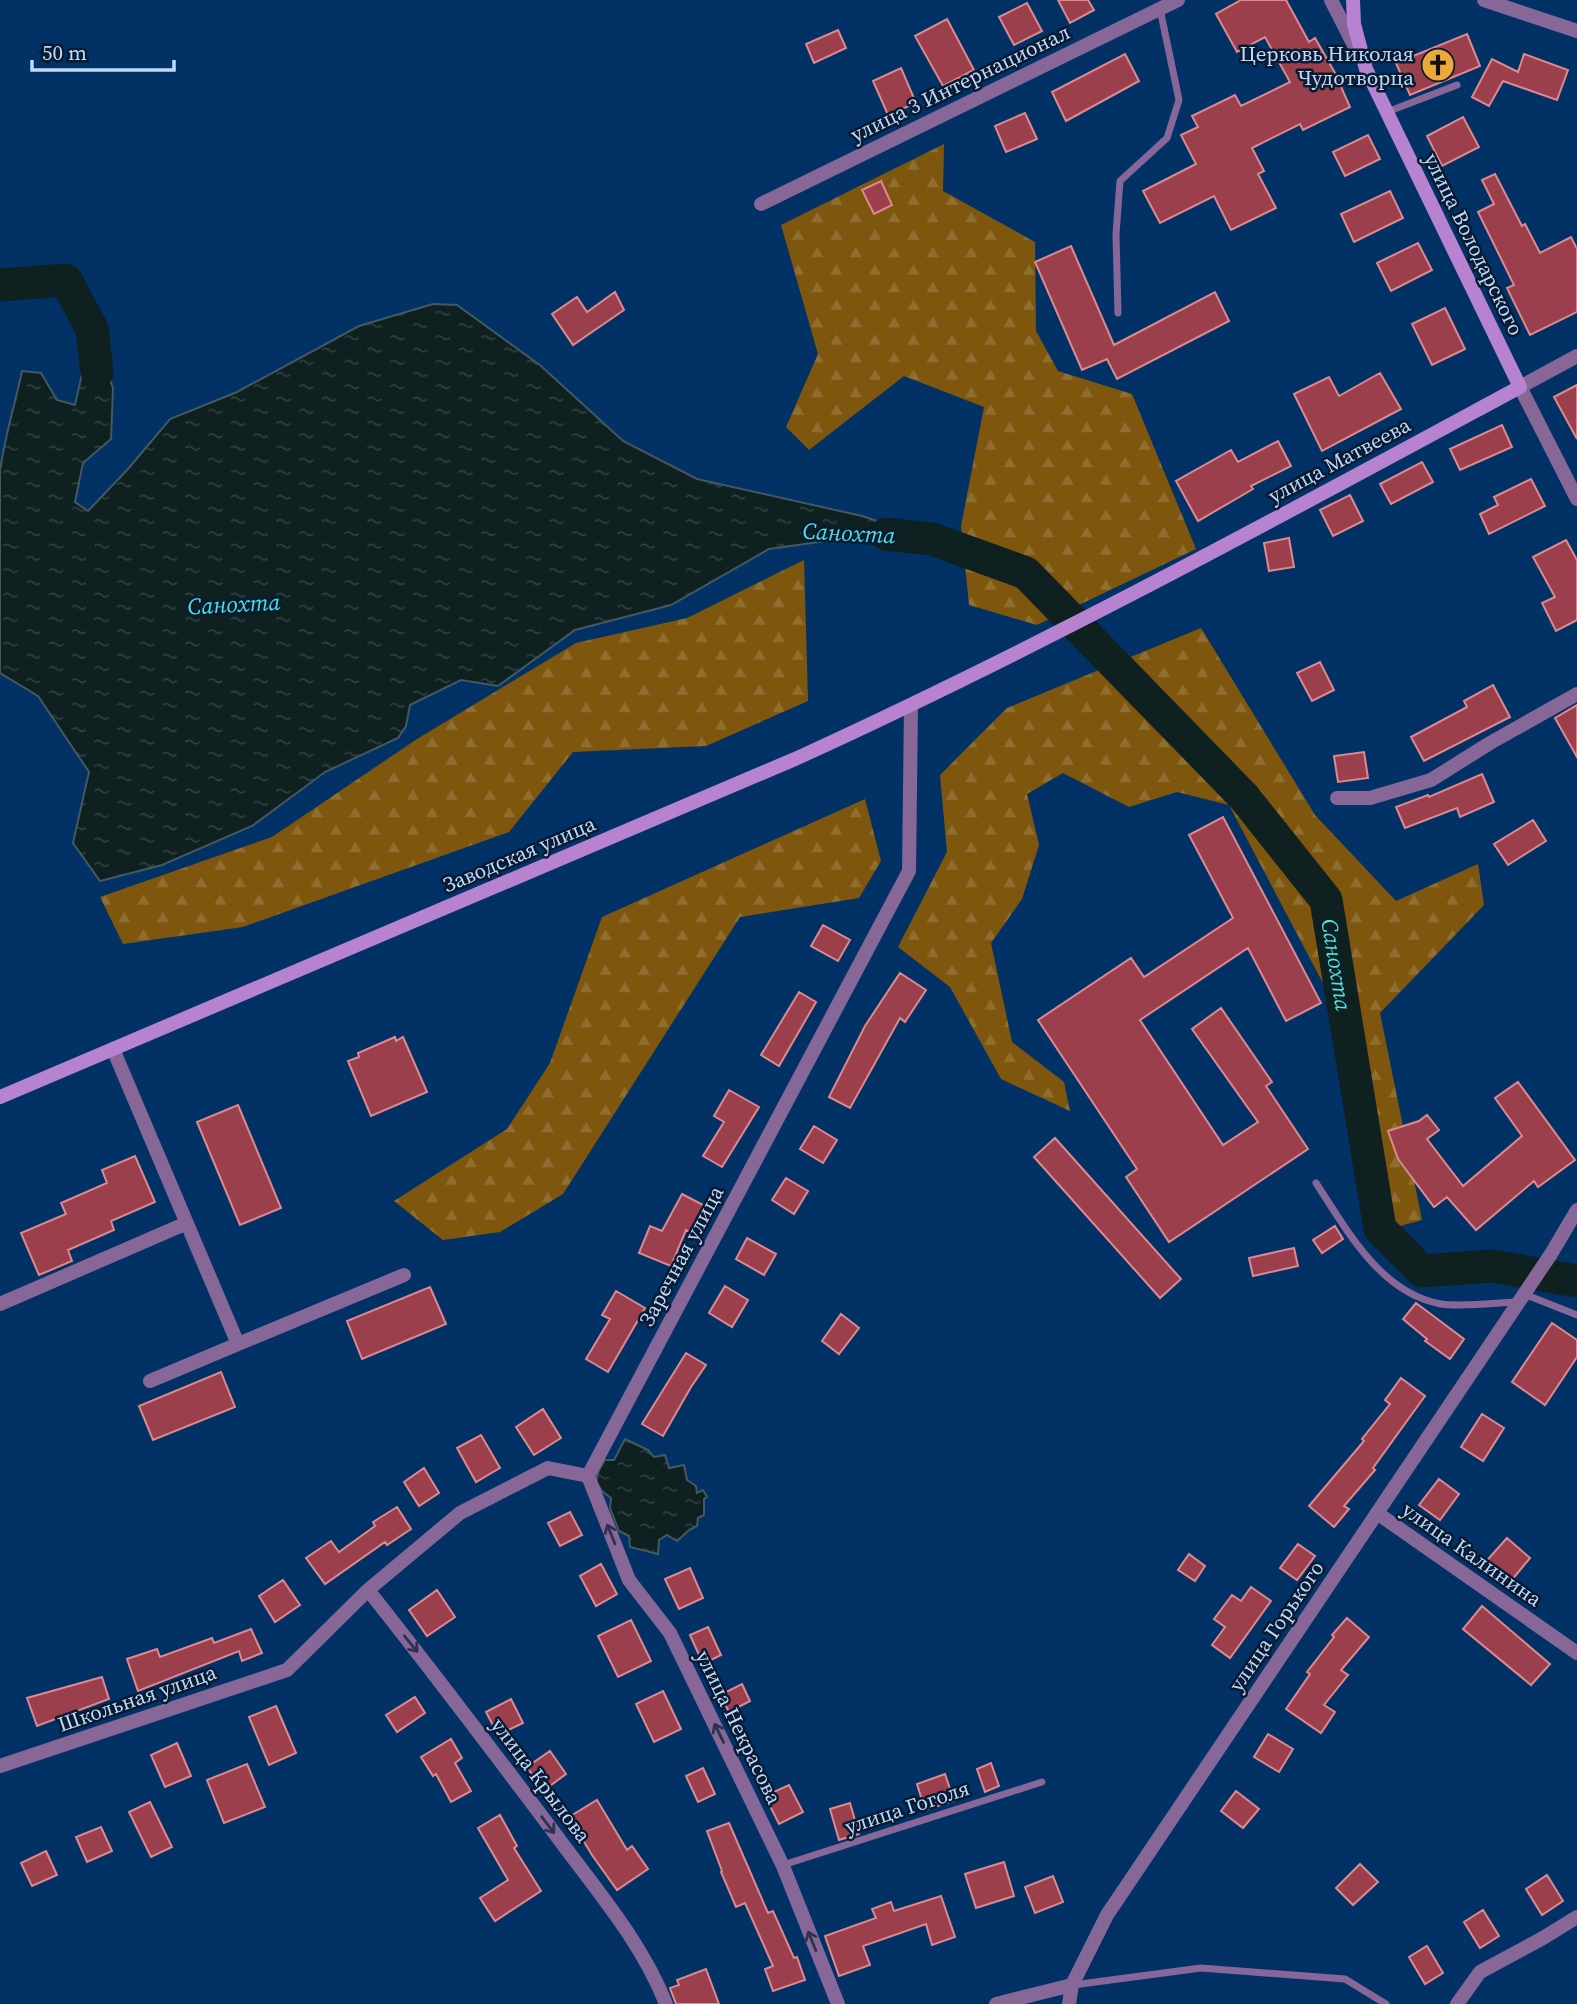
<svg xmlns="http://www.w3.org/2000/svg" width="1577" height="2004" viewBox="0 0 1577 2004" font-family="'Source Serif 4',serif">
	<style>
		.forest { fill: url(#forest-firs) }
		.water { fill: url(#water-ripples); stroke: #445861; stroke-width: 2 }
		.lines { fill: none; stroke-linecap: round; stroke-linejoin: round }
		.river { stroke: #0e2020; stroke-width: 33 }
		.building { fill: #9a3f4b; stroke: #dc8990; stroke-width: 2 }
		.service { stroke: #876797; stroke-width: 7 }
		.minor { stroke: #876797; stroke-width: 14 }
		.tertiary { stroke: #876797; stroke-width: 14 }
		.secondary { stroke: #b782cf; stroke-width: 14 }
		.oneway { stroke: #2e3250 }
		.labels { text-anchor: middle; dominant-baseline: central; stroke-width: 5; stroke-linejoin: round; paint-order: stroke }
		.poi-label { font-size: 21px; fill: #c1d9f9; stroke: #081b32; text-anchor: end }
		.street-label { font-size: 21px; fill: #c1d9f9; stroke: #081b32 }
		.water-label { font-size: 23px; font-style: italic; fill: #4fe0df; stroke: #081b32 }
	</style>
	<defs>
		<pattern id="forest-firs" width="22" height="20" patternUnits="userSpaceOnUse" patternTransform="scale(1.75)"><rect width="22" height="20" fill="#7f560d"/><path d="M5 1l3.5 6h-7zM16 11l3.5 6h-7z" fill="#8f6e31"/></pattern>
		<pattern id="water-ripples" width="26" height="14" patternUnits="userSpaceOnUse" patternTransform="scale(1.75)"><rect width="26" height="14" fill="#0e2020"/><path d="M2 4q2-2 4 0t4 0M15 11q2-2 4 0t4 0" fill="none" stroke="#2f4041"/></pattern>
	</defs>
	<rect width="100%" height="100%" fill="#023265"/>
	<path class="forest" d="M944,144L943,191L1035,242L1036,331L1058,371L1132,394L1196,549L1037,625L969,605L961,526L984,407L904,376L809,450L786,427L818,354L781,225Z
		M804,560L808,701L706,746L573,752L509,832L243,927L123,944L100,897L272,837L417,739L576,643L687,618Z
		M1201,628L1315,815L1396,901L1478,864L1484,905L1380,1013L1422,1220L1371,1234L1335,1006L1229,805L1177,792L1129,807L1063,773L1027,794L1039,845L1022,899L991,943L1012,1042L1064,1082L1070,1111L1001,1079L950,987L898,947L947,852L940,775L1007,708Z
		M865,799L881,861L859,898L740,917L563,1194L500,1232L443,1240L394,1201L507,1129L550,1063L602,917Z"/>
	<path class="water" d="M433,304L457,305L541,366L623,441L697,479L862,516L932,539L833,540L769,549L671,605L575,630L498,686L461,680L410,705L406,726L398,738L325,772L252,826L162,865L100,881L73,843L89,772L38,696L0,673V472C4,438 15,405 22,371L41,373L57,400L75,405L92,329L113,388L111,439L83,463L75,502L88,511L128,469L170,419L237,392L359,326Z
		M625,1439L648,1450L654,1457L665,1455L669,1468L684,1465L687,1480L696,1486L697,1493L703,1490L707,1497L704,1499V1515L698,1518L697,1526L689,1530L677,1541L667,1535L659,1540L658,1554L630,1547L629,1536L619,1531L610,1508L611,1498L602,1491L596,1481L599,1470L605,1460H614Z"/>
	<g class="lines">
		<g class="river">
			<path d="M0,285L66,280L92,329L97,372"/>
			<path id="s1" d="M886,534L932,539L1026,573L1244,797L1326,900L1380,1229L1422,1271L1491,1266L1577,1281"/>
		</g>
	</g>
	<path class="building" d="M1058,0H1088L1094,10L1070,23Z
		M1241,0H1286L1309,42L1315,38L1335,73L1350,107L1303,130L1300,124L1252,148L1264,171L1258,174L1276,208L1231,230L1214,196L1160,223L1143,191L1196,164L1181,135L1198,127L1192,116L1235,95L1241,106L1290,82L1265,37L1237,52L1216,14Z
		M1027,3L1042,31L1014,45L999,17Z
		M947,19L974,70L943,86L915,36Z
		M838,30L846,48L814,63L806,44Z
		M1467,34L1480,66L1410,95L1396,63Z
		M1125,54L1139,81L1066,121L1052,92Z
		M1524,54L1568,70L1557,100L1503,81L1489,106L1472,97L1492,59L1518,72Z
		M901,68L916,103L888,115L873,81Z
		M1025,113L1037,139L1006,152L995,126Z
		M1463,117L1479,147L1442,166L1427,136Z
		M1368,135L1380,159L1345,176L1333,152Z
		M1495,174L1522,226L1525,224L1540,253L1571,237L1577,249V312L1530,335L1507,288L1514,285L1478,212L1494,204L1482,180Z
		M881,181L892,205L874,214L862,190Z
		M1390,191L1403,218L1354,242L1341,214Z
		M1418,243L1432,270L1391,291L1377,263Z
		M1071,246L1114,345L1215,292L1229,321L1117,379L1107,359L1082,370L1035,262Z
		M615,292L624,310L573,345L552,314L577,297L587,312Z
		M1445,308L1465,349L1432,365L1412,324Z
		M1380,373L1401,409L1322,451L1294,394L1329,377L1339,396Z
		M1577,385V439L1554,397Z
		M1502,425L1512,447L1460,470L1450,449Z
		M1278,441L1291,466L1251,486L1253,489L1198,521L1176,481L1231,450L1238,462Z
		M1422,462L1433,482L1391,504L1380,484Z
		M1531,479L1545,506L1489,534L1480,514L1498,505L1494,497Z
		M1350,495L1363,521L1333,536L1320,510Z
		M1289,538L1294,567L1269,571L1264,543Z
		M1566,540L1577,560V620L1556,631L1542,603L1555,597L1533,557Z
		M1320,662L1334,690L1312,701L1297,673Z
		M1493,685L1510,717L1424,761L1411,737L1467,707L1464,701Z
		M1577,705V757L1555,718Z
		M1364,752L1368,778L1338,782L1334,756Z
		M1482,774L1494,802L1460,817L1457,808L1405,828L1396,807L1428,795L1429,797Z
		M1223,817L1321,1003L1286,1021L1248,948L1140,1020L1223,1145L1258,1122L1192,1029L1221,1008L1272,1082L1266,1086L1308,1149L1169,1242L1126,1177L1137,1169L1038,1020L1131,958L1144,977L1233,918L1189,835Z
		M1533,820L1546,841L1508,865L1494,844Z
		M823,925L850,940L838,961L811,946Z
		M900,973L926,990L905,1022L900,1018L850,1108L829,1097L865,1026Z
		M799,992L816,1002L779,1066L761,1055Z
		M395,1037L396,1041L403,1037L427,1092L371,1116L348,1061L359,1057L358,1053Z
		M1518,1082L1575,1160L1538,1187L1534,1181L1476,1230L1447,1197L1434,1207L1398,1159L1388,1131L1419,1121L1427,1115L1439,1130L1427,1139L1463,1186L1522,1136L1495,1098Z
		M729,1090L759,1107L722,1167L703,1156L724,1122L714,1116Z
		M238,1105L281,1208L240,1225L197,1122Z
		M814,1126L837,1140L823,1163L800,1149Z
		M1055,1138L1181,1279L1160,1298L1034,1157Z
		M135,1156L155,1202L111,1221L114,1230L68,1250L72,1261L39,1275L21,1233L66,1214L61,1203L107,1183L102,1170Z
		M786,1178L808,1191L794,1214L772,1200Z
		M682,1194L705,1206L691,1233L686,1230L671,1266L639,1253L650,1226L662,1231Z
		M1335,1226L1343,1239L1322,1253L1313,1240Z
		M747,1238L776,1254L764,1275L736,1259Z
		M1294,1248L1298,1266L1253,1276L1249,1258Z
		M725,1286L748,1300L732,1327L709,1313Z
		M430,1287L446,1324L362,1359L347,1321Z
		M616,1291L645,1308L608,1372L586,1359L610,1319L602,1315Z
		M1416,1303L1464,1339L1450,1359L1425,1341L1427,1339L1403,1319Z
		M841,1314L859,1328L839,1354L822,1341Z
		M1552,1323L1577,1340V1357L1545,1405L1512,1382Z
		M686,1353L706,1365L691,1387L663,1436L642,1424Z
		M221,1372L235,1407L153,1440L139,1406Z
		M1401,1378L1425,1396L1373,1468L1375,1470L1344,1506L1349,1509L1334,1527L1309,1506L1364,1441L1362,1439L1390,1404L1385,1400Z
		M543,1409L561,1438L534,1455L516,1427Z
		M1482,1414L1504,1428L1483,1461L1461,1447Z
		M481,1435L500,1468L476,1482L457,1448Z
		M424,1468L439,1493L419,1506L404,1482Z
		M1439,1479L1459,1494L1440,1520L1419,1505Z
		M397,1507L411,1529L387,1545L385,1542L325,1584L306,1558L331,1541L339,1552L375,1526L373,1522Z
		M570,1512L582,1535L560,1546L548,1523Z
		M1507,1538L1530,1558L1506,1587L1482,1566Z
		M1298,1544L1315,1556L1297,1580L1280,1568Z
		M1189,1554L1205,1566L1195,1581L1178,1570Z
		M601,1564L617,1594L596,1606L580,1576Z
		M690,1568L703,1598L679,1609L665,1579Z
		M283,1580L300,1605L275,1622L259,1596Z
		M1251,1587L1271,1601L1230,1658L1212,1645L1225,1627L1214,1619L1232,1595L1241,1601Z
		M437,1590L455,1617L427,1636L409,1610Z
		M1482,1606L1550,1664L1531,1685L1463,1629Z
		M1347,1618L1369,1637L1341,1670L1348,1675L1324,1705L1335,1712L1321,1733L1286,1709L1310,1674L1307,1672L1334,1637L1332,1635Z
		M631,1620L651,1661L618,1677L598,1636Z
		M708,1627L721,1655L703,1664L690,1635Z
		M251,1629L262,1653L242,1661L239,1651L138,1691L127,1659L157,1649L160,1657L212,1638L214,1643Z
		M102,1677L109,1699L37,1726L27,1698Z
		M742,1684L750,1701L729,1712L720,1695Z
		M663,1691L681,1729L654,1742L636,1704Z
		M415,1697L425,1713L397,1732L386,1715Z
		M511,1699L523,1723L498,1735L486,1712Z
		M276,1706L296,1753L269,1765L249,1717Z
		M1268,1734L1293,1749L1279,1772L1254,1757Z
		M451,1739L462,1758L455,1763L471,1791L451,1802L436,1774L433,1776L421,1757Z
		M177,1743L191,1776L165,1787L151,1755Z
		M550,1751L566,1774L543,1791L527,1767Z
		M991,1763L999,1786L985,1792L977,1769Z
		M247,1764L265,1807L224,1823L207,1780Z
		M703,1768L715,1794L698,1802L686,1776Z
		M945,1774L954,1801L925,1810L917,1784Z
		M789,1785L803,1812L779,1824L765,1796Z
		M1236,1791L1259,1809L1243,1828L1221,1811Z
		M597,1800L627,1850L632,1846L648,1869L617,1890L592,1855L569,1817Z
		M150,1802L172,1847L151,1857L129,1812Z
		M850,1803L859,1834L839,1840L830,1809Z
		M500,1815L517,1846L514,1848L541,1891L495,1921L480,1898L508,1880L478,1828Z
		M729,1823L768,1913L773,1911L794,1958L797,1957L805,1980L773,1991L765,1969L773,1966L745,1903L736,1907L721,1872L722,1871L707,1831Z
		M101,1827L112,1851L87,1862L76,1837Z
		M46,1851L57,1875L32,1886L21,1863Z
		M1004,1862L1014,1896L976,1908L965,1874Z
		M1360,1864L1378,1882L1353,1905L1336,1888Z
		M1547,1875L1563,1901L1542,1915L1526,1889Z
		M1053,1876L1063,1902L1035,1913L1025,1887Z
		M941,1896L955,1937L932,1945L926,1924L863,1946L870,1965L839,1976L825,1936L876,1918L872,1909L891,1902L894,1911Z
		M1483,1910L1499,1936L1480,1948L1464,1922Z
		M1427,1946L1443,1973L1425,1984L1409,1957Z
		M706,1969L719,2004H676L670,1988L679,1985L677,1980Z"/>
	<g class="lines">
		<path class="service" d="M1387,112L1457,85
			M1118,313L1116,234L1120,181L1167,138L1179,100L1160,9
			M1316,1183C1347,1230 1380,1293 1441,1304C1463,1307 1494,1303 1517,1302
			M1524,1294L1577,1315
			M783,1865L1042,1782
			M1073,1985L1201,1968L1345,1979L1386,2004"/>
		<path class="minor" d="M1331,0L1359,55
			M1484,0L1577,31
			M761,204L1178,0
			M1520,387L1577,499
			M1337,798H1370L1431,780L1490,743L1577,694
			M113,1049L238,1344L404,1275
			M0,1304L187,1223
			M150,1381L238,1344
			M588,1476L909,871L911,706
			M588,1476L629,1580L670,1633L783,1866L838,2004
			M1377,1513L1577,1653
			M368,1590C431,1669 492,1750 553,1831C593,1886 641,1940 666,2004
			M0,1766L287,1670L368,1590L460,1513L548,1468L588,1476
			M1457,2004L1480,1972L1543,1938L1577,1917"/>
		<path class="tertiary" d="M1520,387L1577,356
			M996,2004L1072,1985
			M1069,2004L1072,1985L1107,1915L1551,1254L1577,1210"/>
		<path class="secondary" d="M0,1097L795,759C1043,646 1281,516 1520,387L1366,69L1354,24L1353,0"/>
	</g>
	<defs><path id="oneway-shaft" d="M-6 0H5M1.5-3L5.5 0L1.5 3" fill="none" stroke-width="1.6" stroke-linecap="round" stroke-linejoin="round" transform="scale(1.75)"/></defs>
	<g class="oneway">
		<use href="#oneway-shaft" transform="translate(611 1534) rotate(-112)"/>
		<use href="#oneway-shaft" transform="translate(411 1644) rotate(51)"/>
		<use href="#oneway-shaft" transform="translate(719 1733) rotate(-116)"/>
		<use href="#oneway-shaft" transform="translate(548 1825) rotate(53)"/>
		<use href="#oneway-shaft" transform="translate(812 1941) rotate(-112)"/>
	</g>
	<defs>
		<symbol id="church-disc" viewBox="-11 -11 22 22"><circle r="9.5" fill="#eda83b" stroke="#081b32"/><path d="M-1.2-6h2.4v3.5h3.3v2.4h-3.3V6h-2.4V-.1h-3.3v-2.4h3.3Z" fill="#111"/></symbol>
	</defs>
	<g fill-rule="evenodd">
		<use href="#church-disc" x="1419" y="46" width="38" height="38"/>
	</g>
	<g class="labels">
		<g class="poi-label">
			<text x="1414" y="53">Церковь Николая<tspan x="1414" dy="24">Чудотворца</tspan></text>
		</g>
		<g class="street-label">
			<text transform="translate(960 83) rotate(-26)">улица 3 Интернационал</text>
			<text transform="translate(1474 244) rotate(64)">улица Володарского</text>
			<text transform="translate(1339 460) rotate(-28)">улица Матвеева</text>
			<text transform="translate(519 854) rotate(-23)">Заводская улица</text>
			<text transform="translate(681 1256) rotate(-62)">Заречная улица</text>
			<text transform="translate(1472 1554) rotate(35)">улица Калинина</text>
			<text transform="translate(1276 1626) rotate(-56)">улица Горького</text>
			<text transform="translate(137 1698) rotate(-19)">Школьная улица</text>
			<text transform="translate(739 1727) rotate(64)">улица Некрасова</text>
			<text transform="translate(541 1780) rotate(53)">улица Крылова</text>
			<text transform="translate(907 1807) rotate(-18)">улица Гоголя</text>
		</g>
		<g class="water-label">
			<text transform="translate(849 533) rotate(3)">Санохта</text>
			<text transform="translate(234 604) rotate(-3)">Санохта</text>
			<text stroke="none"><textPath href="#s1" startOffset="656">Санохта</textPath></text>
		</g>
	</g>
	<path d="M32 60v10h142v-10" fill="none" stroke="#c1d9f9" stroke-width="3.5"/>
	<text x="42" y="60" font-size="21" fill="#c1d9f9" stroke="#081b32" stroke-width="5" paint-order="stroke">50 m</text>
</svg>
